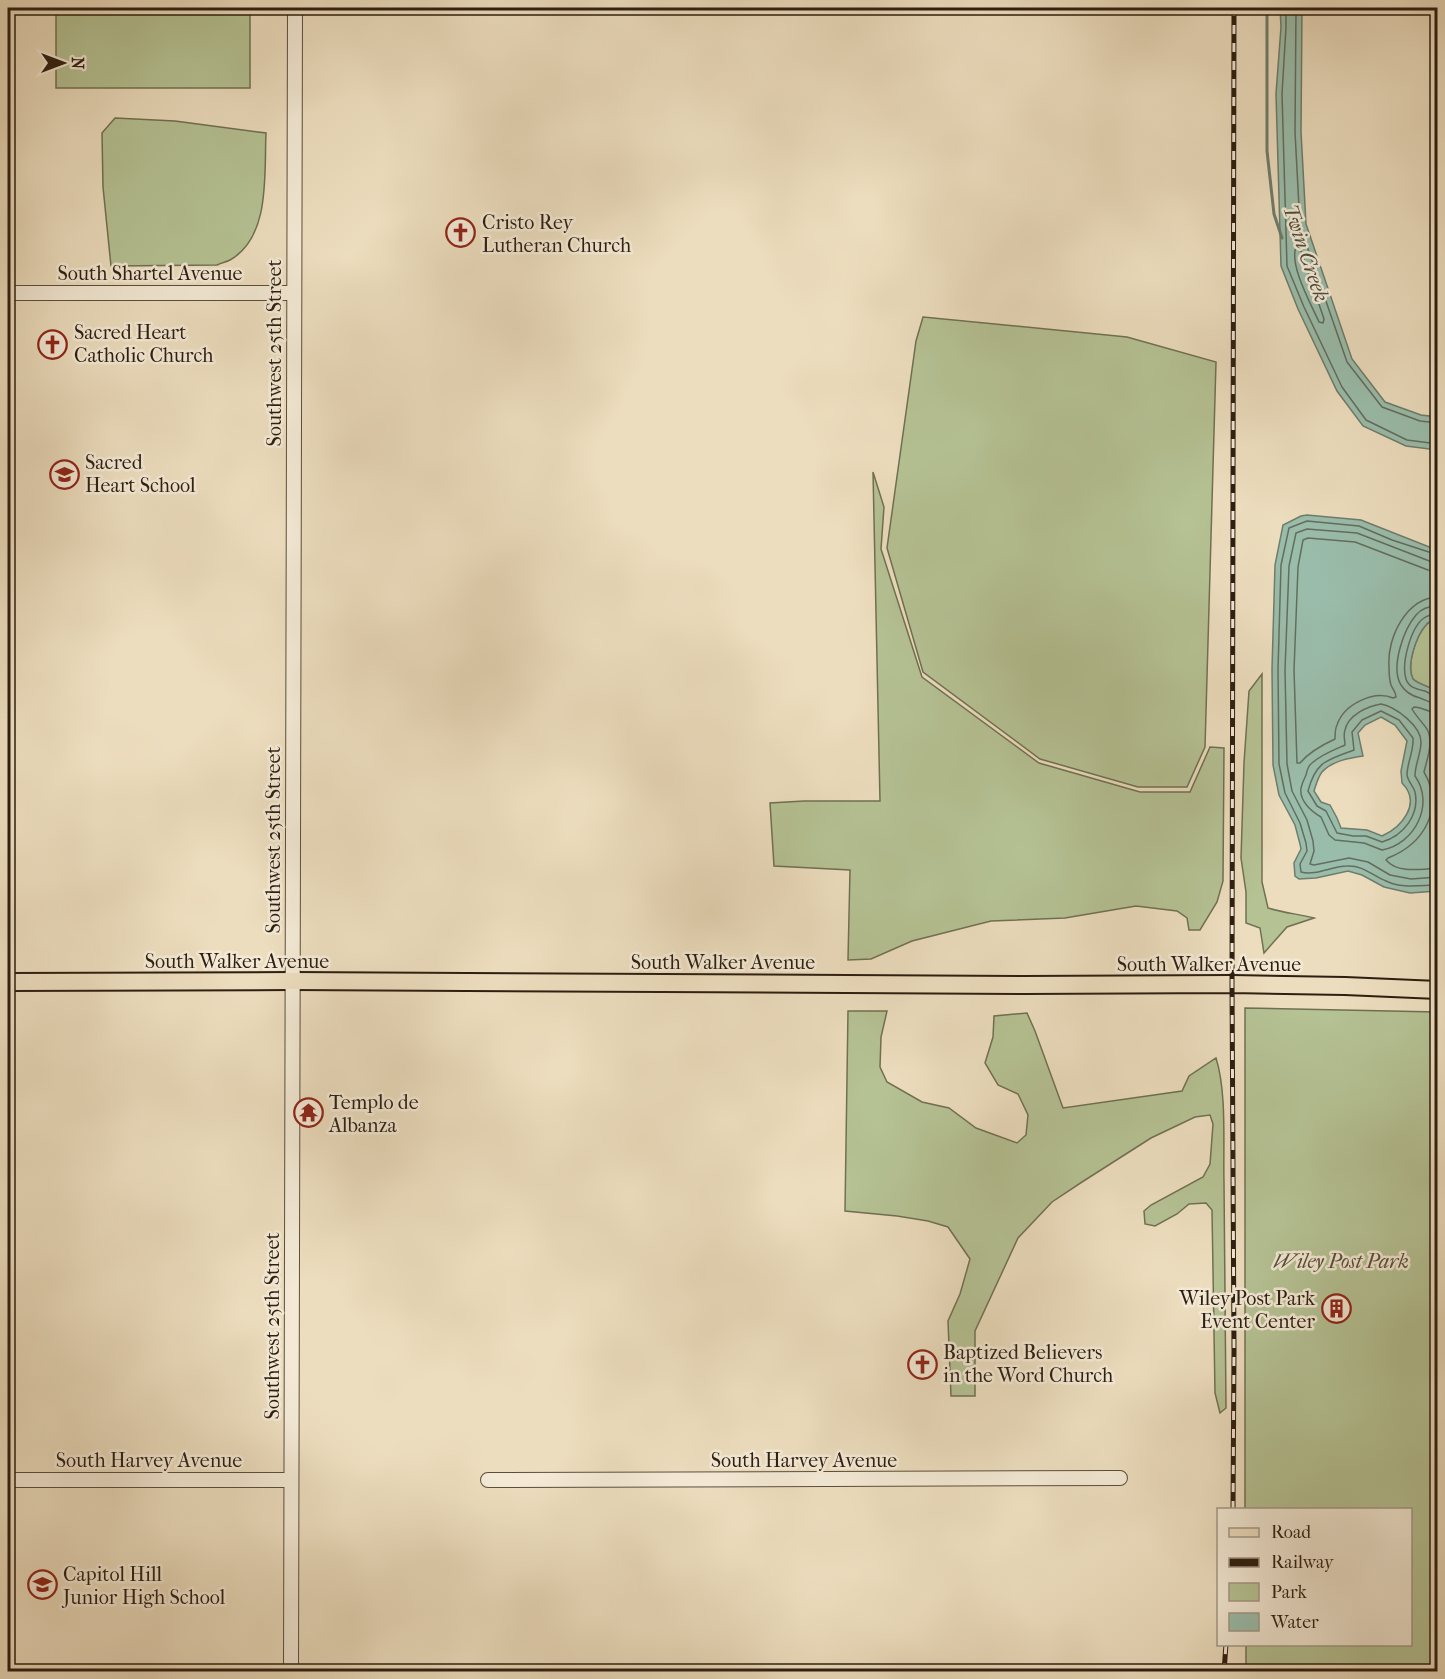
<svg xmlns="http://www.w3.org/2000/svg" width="1445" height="1679" viewBox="0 0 1445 1679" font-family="'IM FELL French Canon',serif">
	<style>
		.green { fill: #b5c294; stroke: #707052; stroke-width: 1.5 }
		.water { fill: #9abdab; stroke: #6e7d6d; stroke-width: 1.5; fill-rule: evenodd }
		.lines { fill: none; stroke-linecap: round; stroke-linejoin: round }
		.shore { stroke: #636e5e; stroke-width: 1.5 }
		.stream { stroke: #6e7d6d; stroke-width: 3 }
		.minor-casing { stroke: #5c4e3c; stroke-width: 16 }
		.major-casing { stroke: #2c1e11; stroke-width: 20 }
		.minor { stroke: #f3e9d5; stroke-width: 14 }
		.major { stroke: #ecddbe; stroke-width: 16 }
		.rail-casing { stroke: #2c1e11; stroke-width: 5 }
		.rail { stroke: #f3e9d5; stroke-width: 3; stroke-dasharray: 9; stroke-linecap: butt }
		.labels { text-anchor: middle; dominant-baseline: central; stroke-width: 5; stroke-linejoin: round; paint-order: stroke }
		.poi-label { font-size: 20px; fill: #2c1e11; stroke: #f3e9d5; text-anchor: start }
		.street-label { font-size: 20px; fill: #2c1e11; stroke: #f3e9d5 }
		.park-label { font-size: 20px; font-style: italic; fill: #554f38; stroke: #f3e9d5 }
		.water-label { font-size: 21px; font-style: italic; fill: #4d4e3f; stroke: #f3e9d5 }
	</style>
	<rect width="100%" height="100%" fill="#ecddbe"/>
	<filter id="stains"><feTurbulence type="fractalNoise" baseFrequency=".00333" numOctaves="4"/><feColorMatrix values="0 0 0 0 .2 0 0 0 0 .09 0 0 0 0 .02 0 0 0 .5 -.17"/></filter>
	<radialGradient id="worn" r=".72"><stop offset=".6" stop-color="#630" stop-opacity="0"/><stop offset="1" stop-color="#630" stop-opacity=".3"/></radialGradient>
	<path class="green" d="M56,8H250V88H56Z
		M115,118L175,121L266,133C264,173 271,237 230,260C226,262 221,263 217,265L111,266L103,187L102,133Z
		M923,317L1127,337L1216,362L1205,747L1187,787H1138L1040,759L923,672L887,548L916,341Z
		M873,472L884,507L881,549L922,677L1039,763L1140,792H1190L1210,747L1224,748L1223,881L1217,902L1200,930H1189L1187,918L1177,911L1136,906L1065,918L991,921L912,941L871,959L848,960L850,870L774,866L770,803L804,801H880Z
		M1437,618V691C1431,688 1416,683 1413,679C1406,665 1416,636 1426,625C1428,622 1433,620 1437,618Z
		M1262,674V882L1268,908C1284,913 1299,914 1314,918L1287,927L1264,953L1260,928L1246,923V892L1241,858L1244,763L1249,691Z
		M1245,1008L1437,1012V1671H1246V1645L1410,1644V1510L1245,1509Z
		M848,1011H887L881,1037L880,1067L887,1082L922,1102L949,1108L976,1128L1017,1143L1026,1135L1028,1115L1018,1094L998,1085L985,1063L993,1037L994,1016L1027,1013L1035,1031L1063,1108L1182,1091L1189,1076L1216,1058C1227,1093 1223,1145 1224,1182C1225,1258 1226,1333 1226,1408L1220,1413L1215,1393L1212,1210L1206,1203L1189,1204L1177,1214L1155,1226L1145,1224L1144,1211L1151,1205L1203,1177L1210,1164L1213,1124L1210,1115L1195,1117L1151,1138L1082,1182L1052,1202L1018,1238L975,1331V1396H951L948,1321L960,1294L970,1259L948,1227L928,1221L897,1216L845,1211Z"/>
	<path class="water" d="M1280,8H1302L1301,132L1306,224L1352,359L1385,402L1421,415L1437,417V450L1406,446L1363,426L1337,391L1298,309L1281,266L1276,94L1281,27Z
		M1307,515L1361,520L1437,550V618C1433,620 1428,622 1426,625C1416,636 1406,666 1413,679C1416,683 1432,688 1437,691V891L1410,893L1384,887L1362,875L1348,871L1316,878L1299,879L1295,876L1294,863L1301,849L1300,844L1295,825L1279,795L1273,765L1272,669L1275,565L1283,525L1301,516ZM1381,717L1395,725L1407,741L1401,771L1402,783C1422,803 1402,827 1382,836L1367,830L1341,828L1337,818L1330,805L1321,802L1314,791C1316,785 1318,777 1322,772C1332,761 1349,758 1363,756L1358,733L1365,725Z"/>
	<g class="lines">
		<path class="shore" d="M1286,8V27L1282,94L1287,266L1304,307L1342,387L1366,420L1407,440L1438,444
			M1296,8L1295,132L1300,226L1347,362L1382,407L1420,421L1438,423
			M1296,247L1300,248L1324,319L1323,323L1319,322C1311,304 1289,265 1296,247Z
			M1438,555L1392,540L1359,526L1307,521L1289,528L1281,565L1278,669L1279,764L1285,793L1300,823L1306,843L1307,851L1300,864L1301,872C1316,876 1332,866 1347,866C1363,865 1373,876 1386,881C1402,889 1421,885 1438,885
			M1438,562H1432L1357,533L1307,529L1296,533L1289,566L1285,670L1287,764L1292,791L1307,820L1313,841L1314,851L1310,864L1314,865L1349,858L1368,862L1390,875L1411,879L1438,877
			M1438,571L1428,570L1355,542L1308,538L1303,540L1298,567L1294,670L1297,763H1300C1309,752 1322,745 1335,739C1335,735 1335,729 1337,725C1344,704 1374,690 1393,698L1396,697C1396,692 1393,690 1391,685C1389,679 1389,672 1389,666C1387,638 1406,598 1438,597
			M1438,606C1430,606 1421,609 1416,615C1404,629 1390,667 1401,685C1406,693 1412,696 1420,698C1426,700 1431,704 1438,704
			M1438,613C1433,614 1428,615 1424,618C1411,627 1401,663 1406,679C1409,688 1417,689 1425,691C1430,693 1432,696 1438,696
			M1381,704C1396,707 1421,726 1421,742C1421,754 1415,764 1415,776C1435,804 1415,844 1382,850L1364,843L1335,840L1329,835L1321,817C1312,812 1299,801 1301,788C1302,784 1304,779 1306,775C1307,770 1308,766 1312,763C1322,754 1334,750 1345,745C1345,740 1343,735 1345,730C1348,715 1368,706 1381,704Z
			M1381,711L1399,720L1413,738C1414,751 1407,763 1407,775C1408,782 1413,785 1415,792C1420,815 1403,836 1382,842L1366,836H1353L1337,833L1326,811L1317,806L1308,791C1316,761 1327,760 1354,750L1352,732L1362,720Z
			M1438,713C1429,713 1423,707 1414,707L1412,709C1416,716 1422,722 1427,729C1434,742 1427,759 1424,772C1445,808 1424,844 1388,858L1386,860C1398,874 1421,869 1438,868"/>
		<path class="stream" d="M1267,8V151L1274,214L1282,238"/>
		<defs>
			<path id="minor" d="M8,293H293
				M8,1480H291
				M488,1480L1120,1478
				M291,1672L295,8"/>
			<path id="major" d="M8,982L292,981L1023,985L1232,984L1345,986L1438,990"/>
		</defs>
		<use href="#minor" class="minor-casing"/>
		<use href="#major" class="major-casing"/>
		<use href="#minor" class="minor"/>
		<use href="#major" class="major"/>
		<defs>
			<path id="rail" d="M1233,1510L1234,1350L1232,984L1234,8
				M1224,1672L1226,1644"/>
		</defs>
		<use href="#rail" class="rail-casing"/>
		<use href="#rail" class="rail"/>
	</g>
	<defs>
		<symbol id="church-ring" viewBox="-11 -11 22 22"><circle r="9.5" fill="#f3e9d5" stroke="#8f2418" stroke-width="1.5"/><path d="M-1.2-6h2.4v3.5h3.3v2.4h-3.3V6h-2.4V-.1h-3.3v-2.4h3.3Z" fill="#8f2418"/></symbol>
		<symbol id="school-ring" viewBox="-11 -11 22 22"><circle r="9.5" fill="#f3e9d5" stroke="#8f2418" stroke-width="1.5"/><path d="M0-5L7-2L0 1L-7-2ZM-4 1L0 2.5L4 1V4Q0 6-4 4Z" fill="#8f2418"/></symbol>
		<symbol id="temple-ring" viewBox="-11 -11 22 22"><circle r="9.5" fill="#f3e9d5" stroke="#8f2418" stroke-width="1.5"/><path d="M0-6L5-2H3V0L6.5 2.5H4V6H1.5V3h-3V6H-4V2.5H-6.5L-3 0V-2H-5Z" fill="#8f2418"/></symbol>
		<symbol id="building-ring" viewBox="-11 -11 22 22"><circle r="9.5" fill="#f3e9d5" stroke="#8f2418" stroke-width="1.5"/><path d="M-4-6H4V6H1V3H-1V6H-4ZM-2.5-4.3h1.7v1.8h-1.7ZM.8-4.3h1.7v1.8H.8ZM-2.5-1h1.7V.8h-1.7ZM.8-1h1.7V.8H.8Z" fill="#8f2418"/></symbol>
	</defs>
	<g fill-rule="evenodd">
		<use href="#church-ring" x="444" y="216" width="33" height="33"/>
		<use href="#church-ring" x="36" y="328" width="33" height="33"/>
		<use href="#school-ring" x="48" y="458" width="33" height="33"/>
		<use href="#temple-ring" x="292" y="1096" width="33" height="33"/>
		<use href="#building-ring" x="1320" y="1292" width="33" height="33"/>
		<use href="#church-ring" x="906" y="1348" width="33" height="33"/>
		<use href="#school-ring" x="26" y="1568" width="33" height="33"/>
	</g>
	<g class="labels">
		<g class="poi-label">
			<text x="482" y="222">Cristo Rey<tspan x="482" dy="23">Lutheran Church</tspan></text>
			<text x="74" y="332">Sacred Heart<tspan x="74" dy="23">Catholic Church</tspan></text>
			<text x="85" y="462">Sacred<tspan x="85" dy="23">Heart School</tspan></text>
			<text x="329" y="1102">Templo de<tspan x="329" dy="23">Albanza</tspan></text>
			<text x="1315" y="1298" text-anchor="end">Wiley Post Park<tspan x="1315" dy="23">Event Center</tspan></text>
			<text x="943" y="1352">Baptized Believers<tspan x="943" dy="23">in the Word Church</tspan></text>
			<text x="63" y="1574">Capitol Hill<tspan x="63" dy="23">Junior High School</tspan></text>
		</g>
		<g class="street-label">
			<text x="150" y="273">South Shartel Avenue</text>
			<text transform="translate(274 353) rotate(-90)">Southwest 25th Street</text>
			<text transform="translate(273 840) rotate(-90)">Southwest 25th Street</text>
			<text x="237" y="961">South Walker Avenue</text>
			<text x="723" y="962">South Walker Avenue</text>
			<text x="1209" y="964">South Walker Avenue</text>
			<text transform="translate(272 1326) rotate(-90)">Southwest 25th Street</text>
			<text x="149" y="1460">South Harvey Avenue</text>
			<text x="804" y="1460">South Harvey Avenue</text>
		</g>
		<g class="park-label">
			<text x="1341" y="1261">Wiley Post Park</text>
		</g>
		<g class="water-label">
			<text transform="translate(1306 253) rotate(71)">Twin Creek</text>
		</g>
	</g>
	<rect width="1445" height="1679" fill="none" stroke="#ecddbe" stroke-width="30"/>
	<rect x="9" y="9" width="1427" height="1661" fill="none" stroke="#2c1e11" stroke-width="3"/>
	<rect x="15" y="15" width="1415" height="1649" fill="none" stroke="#2c1e11" stroke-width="1.5"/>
	<rect x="1217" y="1508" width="195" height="138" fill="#f3e9d5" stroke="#a39887" stroke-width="1.5"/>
	<rect x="1229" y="1528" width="30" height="9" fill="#ecddbe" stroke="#a39887" stroke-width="1.5"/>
	<text x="1271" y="1538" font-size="18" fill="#2c1e11">Road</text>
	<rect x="1229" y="1558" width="30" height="9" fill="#2c1e11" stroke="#a39887" stroke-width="1.5"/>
	<text x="1271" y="1568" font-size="18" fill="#2c1e11">Railway</text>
	<rect x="1229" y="1583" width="30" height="18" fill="#b5c294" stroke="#a39887" stroke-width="1.5"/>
	<text x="1271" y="1598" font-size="18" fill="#2c1e11">Park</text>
	<rect x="1229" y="1613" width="30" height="18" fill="#9abdab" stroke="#a39887" stroke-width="1.5"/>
	<text x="1271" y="1628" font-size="18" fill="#2c1e11">Water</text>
	<g transform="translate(63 63) rotate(90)" stroke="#f3e9d5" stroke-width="4.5" paint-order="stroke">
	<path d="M0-4.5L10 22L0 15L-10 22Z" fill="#2c1e11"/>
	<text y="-9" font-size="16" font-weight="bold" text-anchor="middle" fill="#2c1e11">N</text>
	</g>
	<rect width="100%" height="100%" filter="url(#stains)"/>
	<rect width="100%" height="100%" fill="url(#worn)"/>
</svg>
